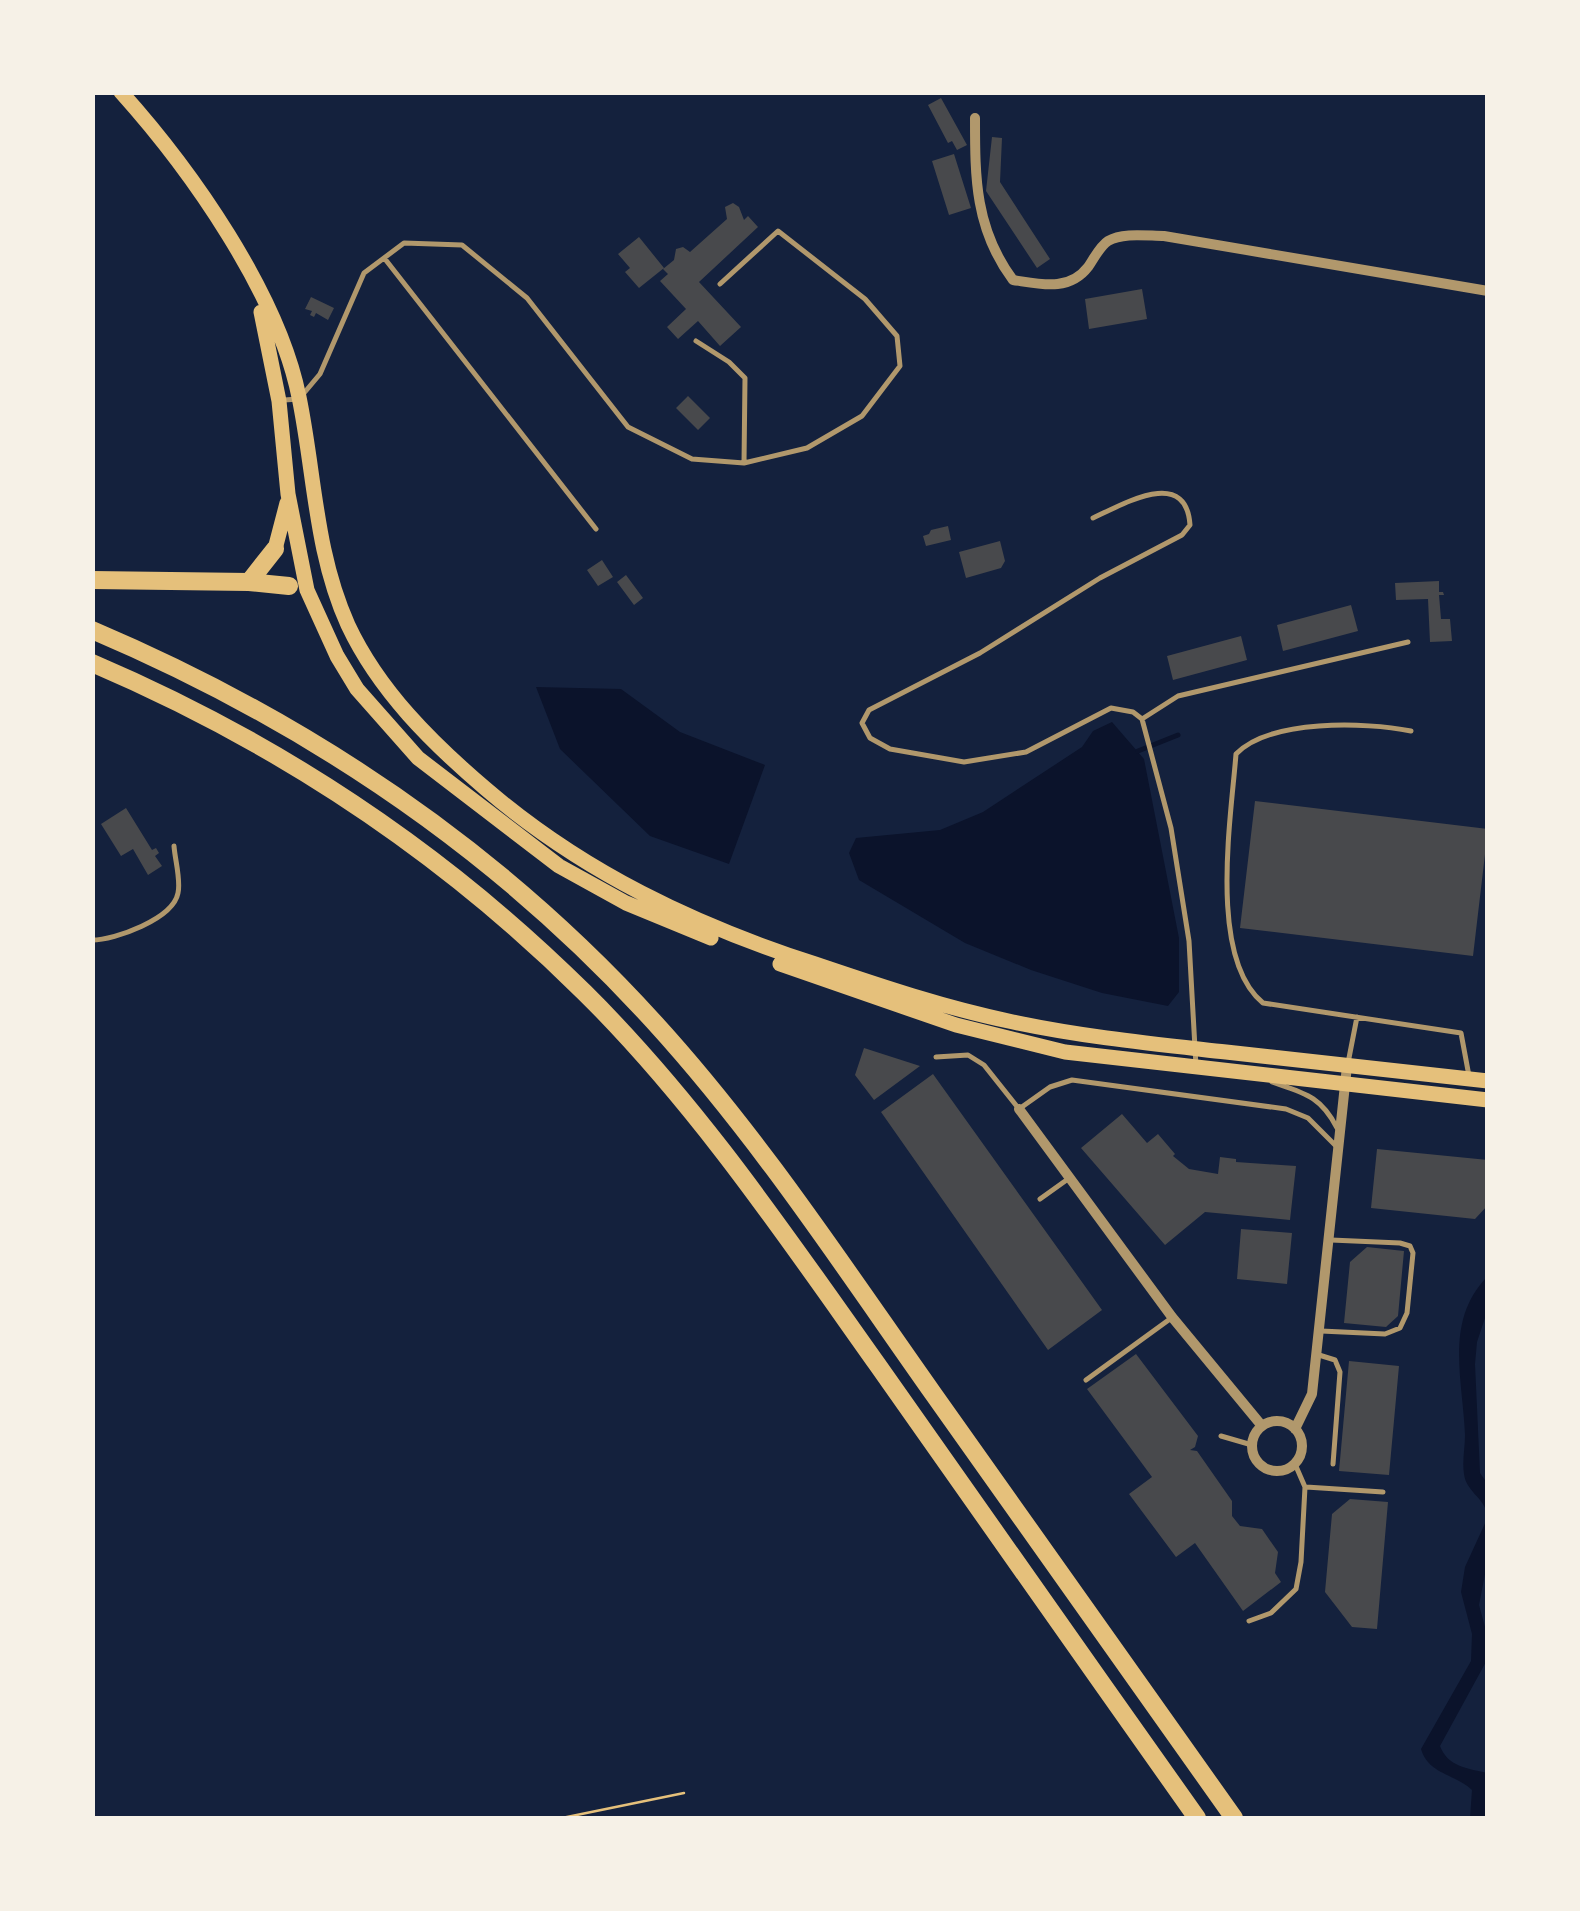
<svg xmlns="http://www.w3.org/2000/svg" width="1580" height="1911" viewBox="0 0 1580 1911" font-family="'Roboto Condensed',sans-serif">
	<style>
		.water { fill: #0b132b }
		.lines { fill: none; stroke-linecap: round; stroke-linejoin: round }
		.stream { stroke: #0b132b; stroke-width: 5 }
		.building { fill: #48494c }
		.path { stroke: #e5c07b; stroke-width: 2.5 }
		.service { stroke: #b1986c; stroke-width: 5 }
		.minor { stroke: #b1986c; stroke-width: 10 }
		.primary { stroke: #e5c07b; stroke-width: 15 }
		.motorway { stroke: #e5c07b; stroke-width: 18 }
	</style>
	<rect width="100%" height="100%" fill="#14213d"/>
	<path class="water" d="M536,687L621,689L680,732L765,765L729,864L650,836L560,749Z
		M1112,722L1144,759L1179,938V992L1168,1006L1102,993L1031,970L965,943L859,880L849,853L856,838L940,830L983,812L1082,747L1093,731Z
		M1487,1277V1312L1477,1342L1475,1364L1480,1473L1487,1483V1513C1483,1497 1466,1491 1464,1474C1462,1461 1465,1448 1465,1435C1463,1380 1444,1321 1487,1277Z
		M1487,1519V1564L1479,1605L1487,1634V1660L1440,1746C1448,1767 1467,1768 1487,1773L1486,1818H1470L1472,1790C1455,1774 1428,1774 1421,1749L1471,1661L1472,1634L1461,1592L1465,1567Z"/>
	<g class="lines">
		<path class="stream" d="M1138,751L1178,735"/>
	</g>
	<path class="building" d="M941,98L967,145L957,150L952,141L948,143L928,105Z
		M992,137L1002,138L1000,182L1050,259L1037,268L986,191Z
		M954,154L971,208L949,215L932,161Z
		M733,203L739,207L744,220L748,216L758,227L699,282L741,327L720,346L698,321L678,339L667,327L686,309L660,281L668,274L663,269L674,260L676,249L683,247L690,252L727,219L725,207Z
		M639,237L664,268L639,288L625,272L630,268L618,254Z
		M1142,289L1147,319L1089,329L1085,299Z
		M311,297L334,308L328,320L316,313L314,317L310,315L312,311L305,309Z
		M688,396L710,418L698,430L676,408Z
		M948,526L951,540L926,546L923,536L929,534L931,530Z
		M1000,541L1005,561L1001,568L966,578L959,552Z
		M602,560L613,577L598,586L587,570Z
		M626,575L643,598L634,605L617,582Z
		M1439,581V592H1443L1444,595H1439L1441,619H1450L1452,641L1430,642L1428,599L1396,600L1395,583Z
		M1351,605L1358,631L1283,651L1277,625Z
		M1241,636L1247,660L1173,680L1167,656Z
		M1255,801L1488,829L1473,956L1240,928Z
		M126,808L152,850L156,848L159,853L155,856L162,866L148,875L133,849L121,856L101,824Z
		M864,1048L920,1066L874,1100L855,1075Z
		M933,1074L1102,1310L1048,1350L881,1112Z
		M1122,1114L1147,1143L1158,1134L1175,1154L1173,1156L1189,1169L1218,1174L1220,1157L1236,1159V1162L1296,1166L1290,1220L1205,1212L1165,1245L1081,1148Z
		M1377,1149L1488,1160V1205L1475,1219L1371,1208Z
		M1241,1229L1292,1233L1287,1284L1237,1279Z
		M1367,1247L1404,1251L1398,1316L1386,1327L1344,1323L1350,1262Z
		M1136,1354L1198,1436L1195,1447L1190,1450L1197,1451L1232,1501V1516L1240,1526L1262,1529L1278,1552L1275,1573L1281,1582L1243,1611L1195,1543L1176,1557L1129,1494L1152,1477L1087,1389Z
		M1349,1361L1399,1366L1389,1475L1339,1471Z
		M1350,1499L1388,1502L1377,1629L1352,1627L1325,1592L1332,1514Z"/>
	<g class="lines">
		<path class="path" d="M562,1818L684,1793"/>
		<path class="service" d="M385,259L596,529
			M696,341L729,362L745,378L744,463
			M284,400L299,399L320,374L364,273L404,243L462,245L527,298L628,427L692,459L744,463L807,448L862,416L900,366L897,336L865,299L778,231L720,284
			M1093,518C1122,505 1186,466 1190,525L1182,535L1100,578L980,653L869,710L862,723L870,738L890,749L964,762L1026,752L1111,708L1133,712L1142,719
			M1411,731C1365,722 1270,719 1236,754C1231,819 1208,958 1263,1003L1461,1033L1469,1076
			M92,940C115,940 173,919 178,893C181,880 175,860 174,846
			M936,1057L968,1055L984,1065L1019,1109L1050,1087L1072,1080L1286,1109L1308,1118L1337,1147
			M1348,1063L1357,1017
			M1196,1066L1189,941L1171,828L1142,719L1178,696L1408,642
			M1272,1082C1304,1093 1321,1096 1337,1128
			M1040,1199L1068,1179
			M1321,1331L1385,1334L1400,1328L1407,1313L1413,1253L1410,1246L1400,1243L1331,1240
			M1319,1355L1335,1360L1340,1372L1333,1464
			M1086,1380L1170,1319
			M1221,1436L1252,1445
			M1306,1487L1383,1492
			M1249,1621L1271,1613L1296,1589L1301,1562L1305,1487L1295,1464"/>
		<path class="minor" d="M975,118C975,178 975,229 1013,280C1040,284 1069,292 1088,267C1093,260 1100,246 1108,241C1123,232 1148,236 1164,236L1488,291
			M1019,1109L1172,1317L1262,1426
			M1252 1446a25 25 0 1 1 50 0a25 25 0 1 1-50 0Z
			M1295,1429L1312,1394L1347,1066"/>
		<path class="primary" d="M121,92C191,170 278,293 299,397C315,475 315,552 348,625C379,691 432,743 486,789C583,872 694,925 815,964C880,986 945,1008 1013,1022C1083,1037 1155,1044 1226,1052C1313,1062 1400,1072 1488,1081
			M261,312L279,401L288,494L307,590L337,656L357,689L418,758L559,866L626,903L711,938
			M275,549L287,503
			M780,964L956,1025L1065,1052L1488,1100"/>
		<path class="motorway" d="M92,580L249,582L289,586
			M249,582L275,549
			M92,630C306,721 498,850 654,1022C758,1136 843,1266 932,1392C1033,1534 1134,1676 1234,1818
			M92,663C277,742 442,851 585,993C697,1104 786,1236 877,1364C984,1516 1090,1667 1197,1818"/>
	</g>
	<rect width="1580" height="1911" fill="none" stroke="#f6f1e7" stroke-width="190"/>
</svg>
